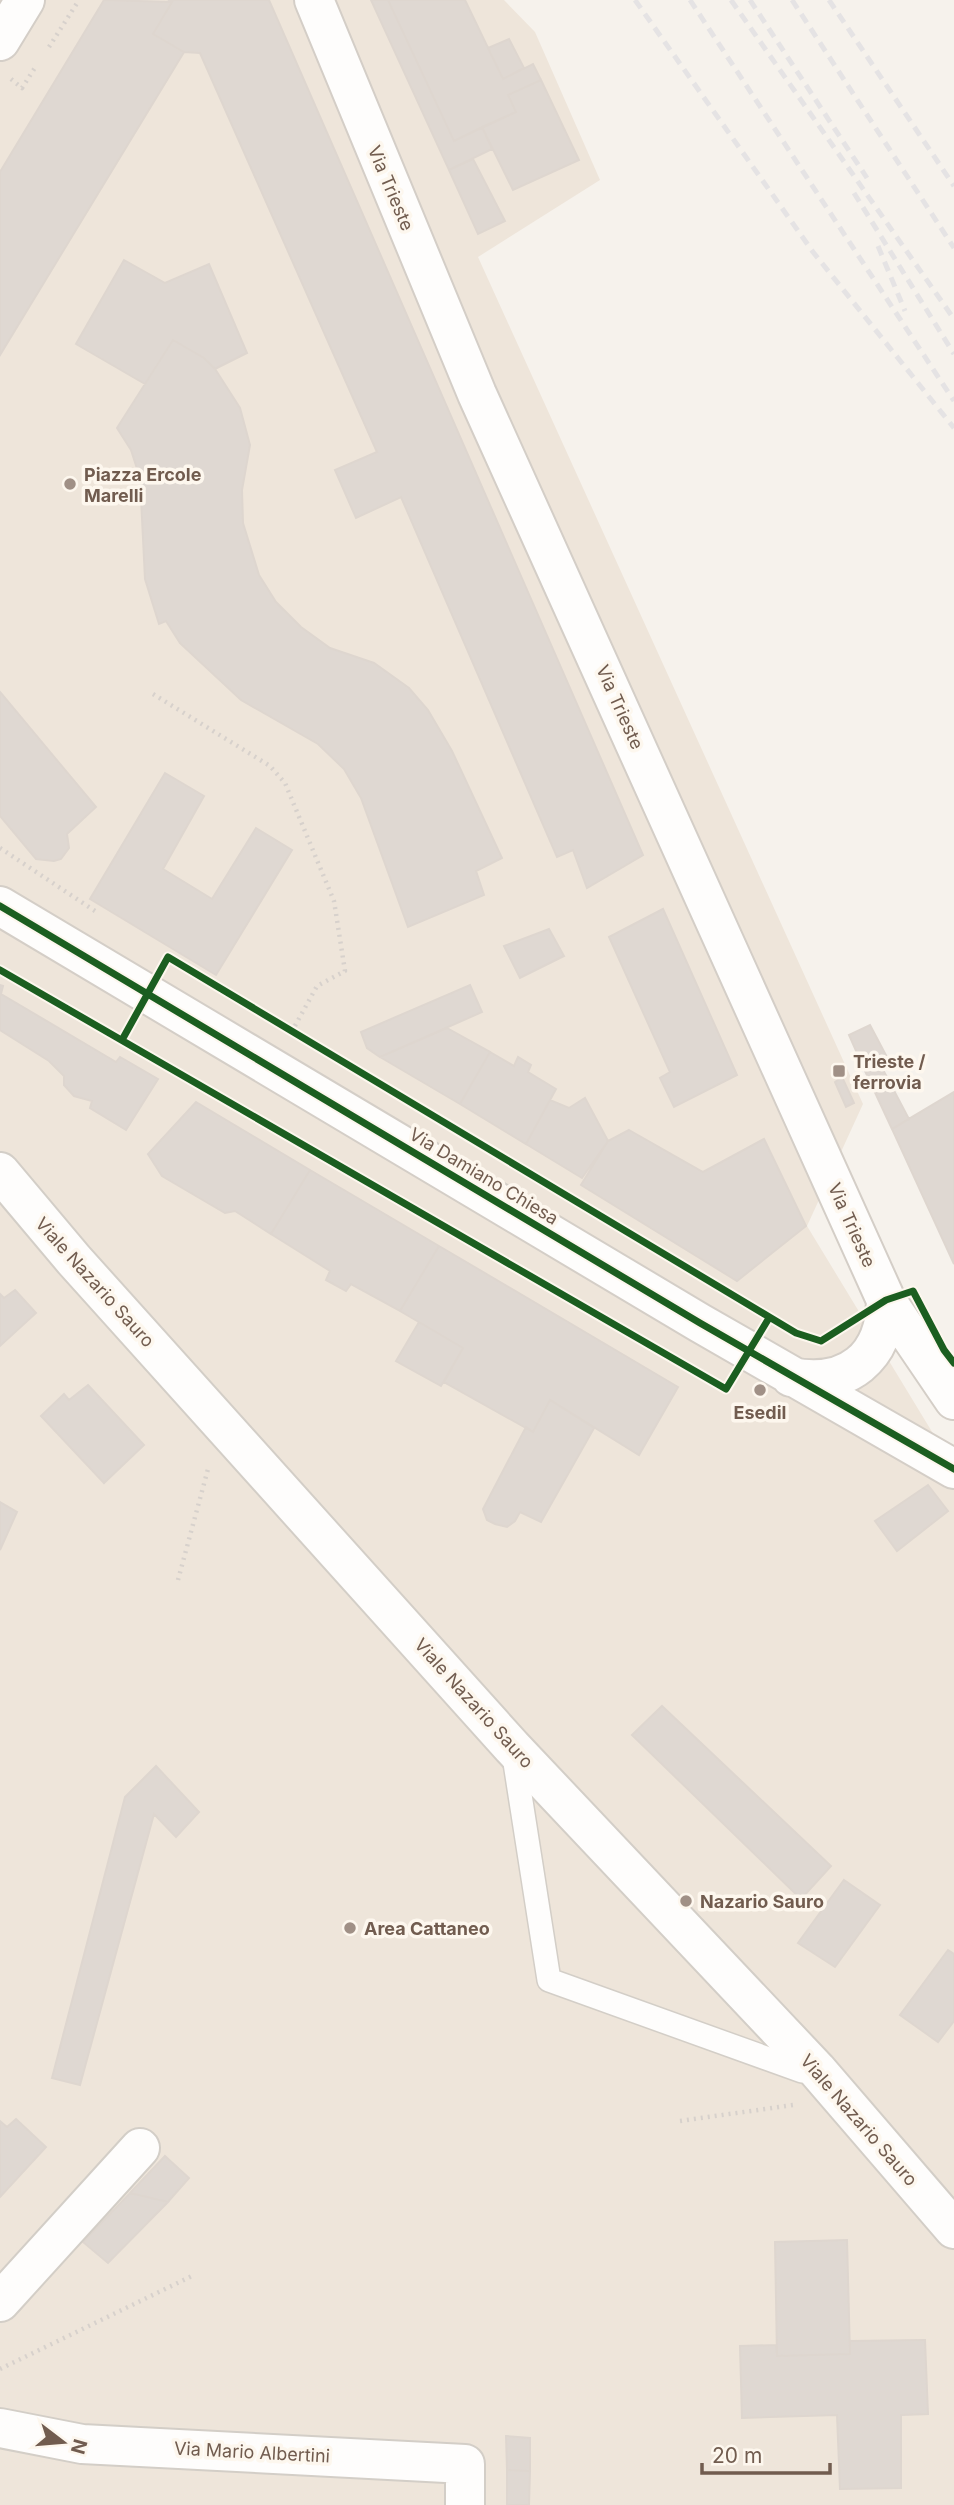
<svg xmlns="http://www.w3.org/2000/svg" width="954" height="2505" viewBox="0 0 954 2505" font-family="Inter,sans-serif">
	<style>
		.residential { fill: #eee5da }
		.building { fill: #dfd8d2; stroke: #ded6cf; stroke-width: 2 }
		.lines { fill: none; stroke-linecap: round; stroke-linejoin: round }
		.service-casing { stroke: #d3cec7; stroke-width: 26 }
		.minor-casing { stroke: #d3cec7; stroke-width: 42 }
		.secondary-casing { stroke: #d4cec7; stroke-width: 42 }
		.path { stroke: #d7d1cc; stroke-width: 4.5; stroke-dasharray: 2 5; stroke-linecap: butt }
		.service { stroke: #fefdfc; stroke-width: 23 }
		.minor { stroke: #fefdfc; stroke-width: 38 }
		.secondary { stroke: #fefdfc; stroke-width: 38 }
		.rail { stroke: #e5e3e4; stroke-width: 5; stroke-dasharray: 10 7; stroke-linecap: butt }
		.cycleway-casing { stroke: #fdf7ee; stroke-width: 11 }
		.cycleway { stroke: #1b5e20; stroke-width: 7 }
		.poi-dot { fill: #a09086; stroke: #fdf7ee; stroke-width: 2.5 }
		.labels { text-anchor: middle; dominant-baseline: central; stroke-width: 7; stroke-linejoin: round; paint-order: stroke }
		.street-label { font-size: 18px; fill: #715c4f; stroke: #fdf7ee }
		.poi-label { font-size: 18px; font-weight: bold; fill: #715c4f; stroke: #fdf7ee; text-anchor: start }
	</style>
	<rect width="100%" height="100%" fill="#f6f2ec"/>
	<path class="residential" d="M0,0H504L535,32L600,180L478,257L863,1104L807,1226L954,1468V2505H0Z"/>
	<path class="building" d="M104,0L172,2L153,34L184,52L0,355V172Z
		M169,0H269L643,855L587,888L573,850L557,857L401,497L356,518L335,470L377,452L200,53L184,52L153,34L172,2Z
		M371,0H388L454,141L482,127L492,149L449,170Z
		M388,0H465L503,79L533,64L541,80L508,95L516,112L454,141Z
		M509,39L524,68L503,79L488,48Z
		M541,80L579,160L513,190L482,127L516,112L508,95Z
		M473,159L505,221L478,234L449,170Z
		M124,260L165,283L209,264L247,353L215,369L204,358L173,340L145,384L76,344Z
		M173,340L204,358L215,369L240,408L250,445L242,490L243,523L259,575L276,602L301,627L330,648L374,663L409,688L428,710L452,751L502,858L476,871L484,895L408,927L361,798L344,769L318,744L241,700L180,643L166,621L159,624L145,579L140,478L131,450L117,428Z
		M0,692L96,807L67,834L69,848L61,859L54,861L36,859L0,816Z
		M165,773L204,796L163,869L212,899L256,828L292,850L216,975L90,899Z
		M663,909L737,1075L674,1107L660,1078L670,1072L609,937Z
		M549,929L564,956L520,978L504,946Z
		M0,985L3,986L1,994L116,1062L120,1057L158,1079L126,1130L90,1108L92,1101L74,1096L64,1085V1076L49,1061L0,1030Z
		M470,985L482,1012L380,1057L367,1048L361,1032Z
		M870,1025L888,1059L865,1071L849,1035Z
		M447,1028L490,1052L460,1104L380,1057Z
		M490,1052L514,1066L518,1057L531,1065L528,1072L556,1089L526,1144L460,1104Z
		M880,1064L909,1119L892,1129L865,1071Z
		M842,1077L854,1103L846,1107L835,1082Z
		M954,1092V1264L892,1129Z
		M585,1098L608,1141L582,1178L526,1144L550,1100L569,1108Z
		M196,1102L310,1170L271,1234L235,1211L225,1213L162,1176L148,1154Z
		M629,1130L703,1172L764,1139L806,1226L737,1281L581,1185L608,1141Z
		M310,1170L439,1246L400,1311L351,1284L346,1291L326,1280L330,1271L271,1234Z
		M439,1246L678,1387L639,1455L550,1400L533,1432L444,1382L463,1348L400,1311Z
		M15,1290L36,1313L0,1346V1294L4,1298Z
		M419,1322L463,1348L441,1386L396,1361Z
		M88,1385L144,1445L104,1483L41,1416L64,1394L69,1400Z
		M550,1400L594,1428L541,1522L520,1512L515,1521L507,1527L495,1524L487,1520L483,1509L526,1427L533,1432Z
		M928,1485L948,1511L897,1551L875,1521Z
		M0,1502L17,1512L0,1550Z
		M662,1706L831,1866L801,1899L632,1735Z
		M156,1766L199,1812L176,1837L154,1814L80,2085L52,2078L125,1797Z
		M844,1880L880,1905L835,1967L798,1943Z
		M948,1950L954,1954V2021L938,2042L900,2015Z
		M16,2119L46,2147L0,2197V2121L7,2127Z
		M165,2156L189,2178L168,2202L130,2193Z
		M130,2193L168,2202L108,2263L83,2242Z
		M847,2240L850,2354L777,2356L775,2242Z
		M925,2340L928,2414L901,2415V2488L840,2489L837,2415L742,2418L740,2346L776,2345L777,2356L850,2354V2341Z
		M506,2436L530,2438V2471L507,2470Z
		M507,2470L530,2471L529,2505H507Z"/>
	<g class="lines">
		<defs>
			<path id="service" d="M513,1750L549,1980L802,2071H811"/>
			<path id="minor" d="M0,1172L74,1260L512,1747L817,2070L954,2229
				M0,2302L140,2148
				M0,2428L82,2444L465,2464V2505"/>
			<path id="secondary" d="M314,0L477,394L886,1300L954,1400
				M0,41L25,0
				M0,906L700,1323L954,1469
				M791,1377C848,1388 885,1358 886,1300"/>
		</defs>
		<use href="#service" class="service-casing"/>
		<use href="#minor" class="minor-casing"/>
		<use href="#secondary" class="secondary-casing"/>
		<path class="path" d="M49,47L79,0
			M11,79L22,88L36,66
			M153,694L270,766L285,783L334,901L345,971L317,986L291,1033
			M0,848L95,911
			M178,1580L208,1469
			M680,2121L793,2105
			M0,2369L192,2276"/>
		<use href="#service" class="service"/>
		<use href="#minor" class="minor"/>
		<use href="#secondary" class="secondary"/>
		<path class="rail" d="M635,0L813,252L954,428
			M690,0L954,401
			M731,0L954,319
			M750,0L867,178
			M792,0L954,248
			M829,0L954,186
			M854,193L954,354
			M878,246L905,311"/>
		<defs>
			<path id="cycleway" d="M0,906L700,1323L954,1469
				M0,970L726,1389L769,1318
				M122,1040L168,957L796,1333L821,1341L886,1300L913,1291L944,1350L954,1363"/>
		</defs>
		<use href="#cycleway" class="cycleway-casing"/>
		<use href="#cycleway" class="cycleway"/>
	</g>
	<g class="poi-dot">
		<circle cx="70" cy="484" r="7"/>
		<rect x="832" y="1064" width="14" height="14" rx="3.5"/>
		<circle cx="760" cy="1390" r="7"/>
		<circle cx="686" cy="1901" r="7"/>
		<circle cx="350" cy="1928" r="7"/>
	</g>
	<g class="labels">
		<g class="street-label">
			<text transform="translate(391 188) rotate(67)">Via Trieste</text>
			<text transform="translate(620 707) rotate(66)">Via Trieste</text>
			<text transform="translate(484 1176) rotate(31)">Via Damiano Chiesa</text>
			<text transform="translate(852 1225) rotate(66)">Via Trieste</text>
			<text transform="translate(95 1282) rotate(48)">Viale Nazario Sauro</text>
			<text transform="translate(474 1703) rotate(48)">Viale Nazario Sauro</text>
			<text transform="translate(859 2120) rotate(49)">Viale Nazario Sauro</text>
			<text transform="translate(252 2452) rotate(3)">Via Mario Albertini</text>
		</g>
		<g class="poi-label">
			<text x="84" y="474">Piazza Ercole<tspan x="84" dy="21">Marelli</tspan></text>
			<text x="853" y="1061">Trieste /<tspan x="853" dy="21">ferrovia</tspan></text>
			<text x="760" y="1412" text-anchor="middle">Esedil</text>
			<text x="700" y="1901">Nazario Sauro</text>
			<text x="364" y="1928">Area Cattaneo</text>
		</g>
	</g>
	<g transform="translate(63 2442) rotate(106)" stroke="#fdf7ee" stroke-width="5" paint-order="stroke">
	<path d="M0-5L12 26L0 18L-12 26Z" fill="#715c4f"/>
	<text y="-10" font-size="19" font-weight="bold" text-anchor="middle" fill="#715c4f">N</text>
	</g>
	<path d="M702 2463v10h128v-10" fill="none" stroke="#715c4f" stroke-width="3.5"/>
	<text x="712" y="2463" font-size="21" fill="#715c4f" stroke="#fdf7ee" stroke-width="5" paint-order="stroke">20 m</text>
</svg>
